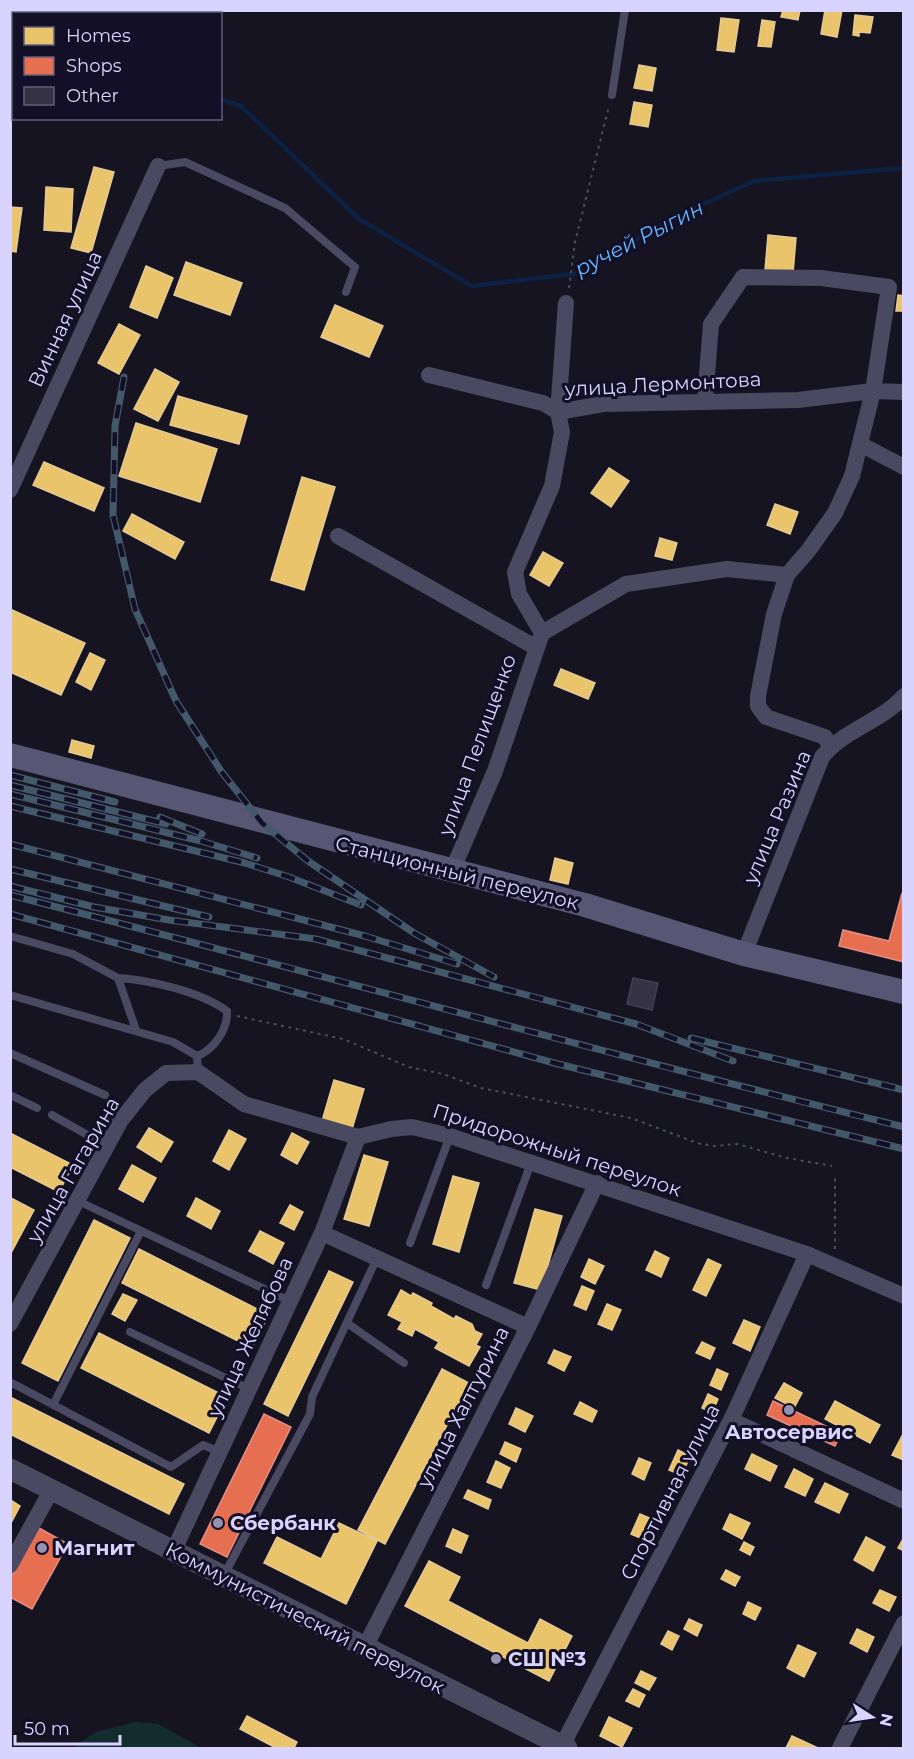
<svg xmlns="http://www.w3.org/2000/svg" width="914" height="1759" viewBox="0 0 914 1759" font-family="Montserrat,sans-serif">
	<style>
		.green { fill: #132c2d }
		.homes { fill: #e9c46a; stroke: #e4c997; stroke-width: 1.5 }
		.shops { fill: #e76f51; stroke: #e38d85; stroke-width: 1.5 }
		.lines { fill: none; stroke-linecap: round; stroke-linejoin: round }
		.stream { stroke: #0d2144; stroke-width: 4.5 }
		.building { fill: #343243; stroke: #433f54; stroke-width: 1.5 }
		.path { stroke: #44505f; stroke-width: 2; stroke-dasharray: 3 4.5; stroke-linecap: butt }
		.service { stroke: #4a4962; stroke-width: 8 }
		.minor { stroke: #4a4962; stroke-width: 16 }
		.tertiary { stroke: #4a4962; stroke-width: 21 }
		.secondary { stroke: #575674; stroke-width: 24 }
		.rail-casing { stroke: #43596b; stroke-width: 7 }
		.rail { stroke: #130f26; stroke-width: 4.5; stroke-dasharray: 14; stroke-linecap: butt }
		.poi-dot { fill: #9591b1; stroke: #130f26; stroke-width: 2 }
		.labels { text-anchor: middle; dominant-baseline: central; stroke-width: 6; stroke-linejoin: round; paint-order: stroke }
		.street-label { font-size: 20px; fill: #d9d4ff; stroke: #130f26 }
		.poi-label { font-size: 20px; font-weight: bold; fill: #d9d4ff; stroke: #130f26; text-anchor: start }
		.water-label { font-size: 21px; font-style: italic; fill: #62b6ff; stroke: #130f26 }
	</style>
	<rect width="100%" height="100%" fill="#161421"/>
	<path class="green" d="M136,1722L158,1724L202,1748H72L96,1732Z"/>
	<path class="homes" d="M783,10H800L798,20L781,17Z
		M825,10H842L837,37L821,34Z
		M855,15L873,17L870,33L859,32V36L853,35Z
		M721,18L739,20L734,52L717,50Z
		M762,20L775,22L771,47L758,46Z
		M639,65L656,68L652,91L634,88Z
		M634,102L652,105L648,127L630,124Z
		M94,167L114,172L91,253L71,248Z
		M46,187L73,189L71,232L44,230Z
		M10,207L22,208L16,252L10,251Z
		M768,235L796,238L793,273L765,270Z
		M186,262L242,283L230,315L174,295Z
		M146,266L173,278L157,318L130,307Z
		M898,295L904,296V311H896Z
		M335,305L383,326L369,357L321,337Z
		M119,324L140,335L119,374L98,363Z
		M155,369L179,382L158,421L134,409Z
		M178,396L247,416L239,444L170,425Z
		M136,423L217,449L200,502L119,476Z
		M44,462L104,488L94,511L33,485Z
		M609,468L629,481L611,507L591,493Z
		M302,477L335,487L304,590L271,580Z
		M775,504L798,512L790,534L767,525Z
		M132,514L184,542L175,559L123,531Z
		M660,538L677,543L672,560L655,556Z
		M543,552L563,563L549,586L530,575Z
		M10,609L85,643L61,695L10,672Z
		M90,653L105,660L91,690L76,682Z
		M561,669L595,683L588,699L554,685Z
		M72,740L94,746L91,758L69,752Z
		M555,858L573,863L568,884L550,880Z
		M334,1080L364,1089L352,1129L322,1121Z
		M149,1128L173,1142L161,1162L137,1147Z
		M229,1130L246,1139L229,1170L213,1161Z
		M10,1133L73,1165L59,1192L10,1167Z
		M292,1133L309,1142L297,1164L281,1155Z
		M364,1155L388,1162L369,1226L344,1219Z
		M132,1165L156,1178L143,1202L119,1189Z
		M453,1176L479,1183L459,1252L433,1244Z
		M11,1198L34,1210L10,1255V1199Z
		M196,1198L220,1211L211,1229L187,1216Z
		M290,1205L303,1212L294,1230L280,1223Z
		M535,1209L562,1216L541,1290L514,1283Z
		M94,1220L130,1238L58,1381L22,1363Z
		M260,1231L284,1243L273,1264L249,1251Z
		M139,1249L269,1315L252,1348L122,1283Z
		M655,1251L669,1258L661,1277L646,1270Z
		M589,1259L604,1266L595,1284L581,1277Z
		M708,1259L721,1265L706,1296L693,1290Z
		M329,1271L353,1282L288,1416L264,1404Z
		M582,1286L594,1291L586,1310L574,1305Z
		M401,1290L411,1296L413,1293L432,1303L431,1306L454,1319L456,1316L472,1324L475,1331L482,1334L476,1345L480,1347L469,1366L435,1348L439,1342L415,1329L412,1336L398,1329L402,1322L388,1315Z
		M123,1294L137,1300L125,1321L112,1314Z
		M607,1304L621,1310L612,1330L598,1324Z
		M744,1320L760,1327L750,1351L733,1343Z
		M99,1333L227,1397L209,1433L81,1368Z
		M702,1342L715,1348L710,1359L696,1353Z
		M554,1350L571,1357L564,1371L548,1363Z
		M442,1369L469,1383L385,1544L358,1530Z
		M717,1369L728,1374L721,1390L710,1385Z
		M784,1383L802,1393L794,1408L775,1398Z
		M708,1394L718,1399L712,1413L702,1408Z
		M10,1397L184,1484L169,1514L10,1434Z
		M835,1401L880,1425L870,1443L825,1419Z
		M580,1402L597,1411L592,1422L574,1414Z
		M516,1408L533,1416L525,1432L509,1424Z
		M904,1432V1460L892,1455Z
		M505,1442L521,1449L516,1462L500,1454Z
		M678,1450L690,1456L682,1475L669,1470Z
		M752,1454L777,1466L770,1481L745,1469Z
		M639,1458L651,1463L644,1480L632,1474Z
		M496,1461L510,1468L501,1488L487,1482Z
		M794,1469L813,1479L805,1496L785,1487Z
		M825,1483L848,1494L839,1513L815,1502Z
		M468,1490L491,1500L488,1509L464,1498Z
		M12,1501L20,1506L11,1523L10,1503Z
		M640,1514L654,1520L645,1540L631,1534Z
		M730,1514L750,1523L742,1539L723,1529Z
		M339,1523L377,1541L346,1604L264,1563L277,1537L321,1559Z
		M453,1529L468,1536L461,1553L446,1546Z
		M866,1537L885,1547L873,1571L854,1560Z
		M904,1537V1551L898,1548Z
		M744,1542L754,1547L750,1555L740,1550Z
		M429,1561L460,1577L448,1601L528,1643L540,1619L572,1636L549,1681L405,1606Z
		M726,1570L740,1577L735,1586L721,1579Z
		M880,1590L896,1597L889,1611L873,1603Z
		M748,1602L761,1608L755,1620L743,1614Z
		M689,1619L702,1625L697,1636L684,1629Z
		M857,1629L874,1637L867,1652L850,1643Z
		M668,1631L679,1636L672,1650L661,1644Z
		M798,1645L816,1653L804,1677L787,1668Z
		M641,1671L656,1678L649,1690L635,1683Z
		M633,1689L645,1695L639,1707L626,1701Z
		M247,1716L297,1742L294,1748H276L240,1729Z
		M609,1717L632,1728L622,1747L600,1736Z
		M792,1736L818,1748H786Z"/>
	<path class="shops" d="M902,893L904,962L839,946L843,930L889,941Z
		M773,1401L841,1433L835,1446L767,1415Z
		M264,1414L291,1427L227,1557L200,1544Z
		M39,1528L68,1544L32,1609L10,1597V1579Z"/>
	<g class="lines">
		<path class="stream" d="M10,76H14
			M220,99L241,106L359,219L472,286L580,273L671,219L754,181L904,168"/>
	</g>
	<path class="building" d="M633,978L658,983L652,1010L627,1004Z"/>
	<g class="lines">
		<path class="path" d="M569,288L575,242L609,106
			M237,1016L343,1039L409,1067L443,1074L481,1088L631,1118L697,1143L715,1146L737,1144L787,1158L832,1166
			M835,1249V1174"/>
		<path class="service" d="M612,95L625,10
			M158,166L185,162L285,208L355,267L346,292
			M10,936L73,954L118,978L136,1030
			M118,978C151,980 201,992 227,1011C228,1029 214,1050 197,1056
			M10,995L173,1042L197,1056L198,1072
			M10,1053L105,1095
			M10,1095L37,1108
			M52,1115L107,1146
			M78,1201L290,1301
			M410,1243L450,1136
			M486,1285L531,1163
			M347,1323L404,1363
			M130,1332L249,1389
			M10,1382L171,1467L203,1445L220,1452
			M53,1405L141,1231
			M223,1577L310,1414L312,1397L377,1258"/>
		<path class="minor" d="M429,375L543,403L558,412L603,404L798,400L873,391L904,392
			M705,400L711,324L743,277L821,278L889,287L873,391L852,476L835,513L808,551L787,575L774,614L758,696V706L766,717L825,737L830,747
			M860,444L904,467
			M10,490L158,166
			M338,536L535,647
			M542,633L626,584L727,569L787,575
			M452,871L495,771L542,633L519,594L515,572L552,486L562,432L558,412L566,303
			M744,954L822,757C843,730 881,722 904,696
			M322,1233L528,1327
			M10,1324L121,1120L145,1090L166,1073L198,1072L244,1104L358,1137L391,1129L412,1127L450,1136L807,1254L904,1296
			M731,1420L904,1501
			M173,1552L322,1233L358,1137
			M10,1565L51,1491
			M364,1649L528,1327L597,1183
			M562,1746L731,1420L807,1254
			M840,1748L904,1623"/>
		<path class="tertiary" d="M10,1469L567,1748"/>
		<path class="secondary" d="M10,755L585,905L744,954L904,992"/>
		<defs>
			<path id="rail" d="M124,377L115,426L113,515L135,609L176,701L221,771L262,823L308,861L414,933L494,977
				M10,775L115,802
				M10,785L166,824
				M10,794L201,841L257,858
				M10,806L245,863L289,877L361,905
				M160,817L202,834
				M10,844L365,936L457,964
				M10,869L209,917
				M10,886L94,907L169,920L316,939L636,1024L733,1061
				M10,895C308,971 605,1054 904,1127
				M10,914L558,1064L904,1149
				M691,1038L904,1090"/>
		</defs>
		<use href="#rail" class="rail-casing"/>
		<use href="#rail" class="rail"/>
	</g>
	<g class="poi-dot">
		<circle cx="789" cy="1410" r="6"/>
		<circle cx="218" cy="1523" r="6"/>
		<circle cx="42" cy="1548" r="6"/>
		<circle cx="496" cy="1659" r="6"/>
	</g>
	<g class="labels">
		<g class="street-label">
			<text transform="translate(65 319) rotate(-65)">Винная улица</text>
			<text transform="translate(663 384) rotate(-3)">улица Лермонтова</text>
			<text transform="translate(477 745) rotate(-70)">улица Пелищенко</text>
			<text transform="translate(777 817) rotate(-67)">улица Разина</text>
			<text transform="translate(457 873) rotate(14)">Станционный переулок</text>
			<text transform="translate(557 1150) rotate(18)">Придорожный переулок</text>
			<text transform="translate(73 1170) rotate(-60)">улица Гагарина</text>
			<text transform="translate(250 1337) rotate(-65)">улица Желябова</text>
			<text transform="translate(463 1407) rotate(-63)">улица Халтурина</text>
			<text transform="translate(670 1492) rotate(-63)">Спортивная улица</text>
			<text transform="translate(305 1618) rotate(27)">Коммунистический переулок</text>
		</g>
		<g class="poi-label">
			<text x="789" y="1432" text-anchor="middle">Автосервис</text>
			<text x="230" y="1523">Сбербанк</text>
			<text x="54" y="1548">Магнит</text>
			<text x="508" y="1659">СШ №3</text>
		</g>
		<g class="water-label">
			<text transform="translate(639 238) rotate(-27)">ручей Рыгин</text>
		</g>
	</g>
	<rect width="914" height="1759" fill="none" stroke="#d9d4ff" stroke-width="24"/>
	<rect x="12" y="12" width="210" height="108" fill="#130f26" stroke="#625e7d" stroke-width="1.5"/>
	<rect x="24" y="27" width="30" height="18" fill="#e9c46a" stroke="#625e7d" stroke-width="1.5"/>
	<text x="66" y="42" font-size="18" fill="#d9d4ff">Homes</text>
	<rect x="24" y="57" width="30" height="18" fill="#e76f51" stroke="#625e7d" stroke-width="1.5"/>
	<text x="66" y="72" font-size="18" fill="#d9d4ff">Shops</text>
	<rect x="24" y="87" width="30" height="18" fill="#343243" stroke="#625e7d" stroke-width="1.5"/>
	<text x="66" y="102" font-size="18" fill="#d9d4ff">Other</text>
	<g transform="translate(872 1717) rotate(102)" stroke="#130f26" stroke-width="4.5" paint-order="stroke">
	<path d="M0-4.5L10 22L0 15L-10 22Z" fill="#d9d4ff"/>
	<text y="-9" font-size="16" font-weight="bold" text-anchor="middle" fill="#d9d4ff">N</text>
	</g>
	<path d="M15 1735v9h105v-9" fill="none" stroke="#d9d4ff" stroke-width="3"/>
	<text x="24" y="1735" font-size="18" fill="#d9d4ff" stroke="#130f26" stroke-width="4.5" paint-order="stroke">50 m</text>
</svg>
